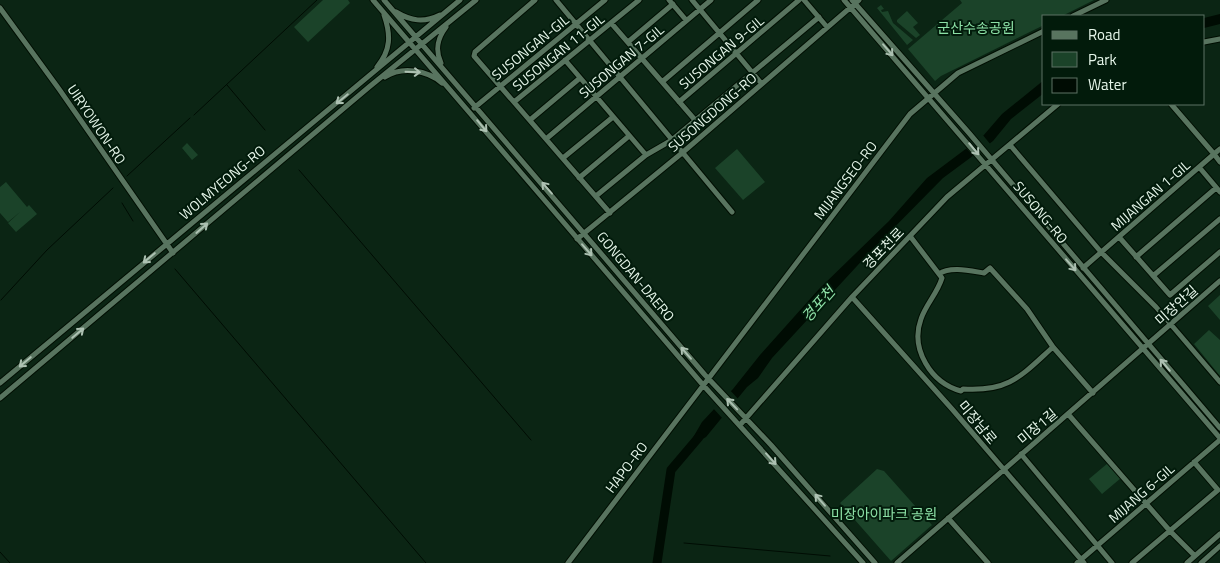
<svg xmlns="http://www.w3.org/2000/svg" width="1220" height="563" viewBox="0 0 1220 563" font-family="'Titillium Web','Noto Sans KR',sans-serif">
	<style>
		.green { fill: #1b4329 }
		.water { fill: #000c03 }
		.pier { fill: #0b2514 }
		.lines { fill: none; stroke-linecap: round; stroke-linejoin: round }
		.stream { stroke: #000c03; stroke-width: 1 }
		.river { stroke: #000c03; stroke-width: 9 }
		.minor-casing { stroke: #000e02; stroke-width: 7 }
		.minor { stroke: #58745f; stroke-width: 5 }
		.oneway { stroke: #adc1b2 }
		.labels { text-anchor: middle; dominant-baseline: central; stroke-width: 4; stroke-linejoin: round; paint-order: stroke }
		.park-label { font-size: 14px; fill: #8ce0a6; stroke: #021b0b }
		.street-label { font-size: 14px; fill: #e5f5e9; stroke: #021b0b }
		.water-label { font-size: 15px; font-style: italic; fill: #92e5ab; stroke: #021b0b }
	</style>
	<rect width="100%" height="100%" fill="#0b2514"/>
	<path class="green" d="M323,0H348L350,3L308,42L294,27Z
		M960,0H1094L1062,16H1044V25L941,76L935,81L908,49L962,3Z
		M881,5L884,9L881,10L882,12L888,11L893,23L913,40L907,45L877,8Z
		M907,11L918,23L913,27L920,35L916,38L897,22V20Z
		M187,143L198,155L192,160L182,148Z
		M737,149L765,182L743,200L715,168Z
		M6,182L27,207L29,205L37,214L16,232L8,223L20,212L8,222L0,213V187Z
		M1220,295V320L1208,306Z
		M1209,330L1220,340V376L1194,344Z
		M1108,463L1121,478L1102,494L1089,479Z
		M877,469L884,471L932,525L891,561L840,503Z"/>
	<path class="water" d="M1220,14V24L1204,28V18Z
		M1044,80V93L1011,119L993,141L943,178L869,253L772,358L758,378L747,387L706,437L687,448L702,422L733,389L760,355L819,289L889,221L927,178L983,136L1002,114Z"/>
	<path class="pier" d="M982,134L991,145L975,158L965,147Z
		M729,389L740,401L723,419L712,407Z"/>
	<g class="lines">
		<path class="stream" d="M227,85L265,130
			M194,115L317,0
			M299,170L531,440
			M127,176L190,118
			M122,203L133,221
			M175,269L426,563
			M1,300L47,250L113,188
			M684,543L830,556
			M0,552L10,563"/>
		<path class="river" d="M657,563L671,470L699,437"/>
		<defs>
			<path id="minor" d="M373,0L703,385L863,563
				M384,0L705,375L771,445L875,563
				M535,0L475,52L474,56L610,213
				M556,0L732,212
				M669,0L686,20
				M692,0L761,83
				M804,0L827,27
				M844,0L1220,438
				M852,0L969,133L1220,428
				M0,8L59,89L173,253
				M396,12C411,21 424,23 440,15
				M1073,16L1106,0
				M612,24L695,120
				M628,42L673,4
				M1204,42L1220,39
				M565,60L646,155
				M441,63C435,50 437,39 446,27
				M377,67C391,50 391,35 384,15
				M385,77C402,66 427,70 442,83
				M662,82L758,0
				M514,102L639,0
				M679,102L799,0
				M474,108L605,0
				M530,120L580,78
				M546,139L711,0
				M1010,145L1101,252L1156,307L1220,382
				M1220,149L1214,154L1220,162
				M563,158L613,117
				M1199,167L1220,192
				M579,178L629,136
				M596,196L646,155L672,140L819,17
				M910,236L942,278C937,294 926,304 921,319C910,349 931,383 961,391L963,389C1009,392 1021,376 1053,347L1093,393
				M1119,237L1170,295L1220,252
				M577,239L682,153L859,0
				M1136,257L1216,188
				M1083,268L1214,154L1171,104
				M939,274C950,266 971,271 984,273L990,268L1027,309L1053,347
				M1153,276L1220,219
				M852,297L952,409L1084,563
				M0,383L460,0
				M0,398L369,87L476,0
				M1068,414L1170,531L1193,554
				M740,425L852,297L947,197L1058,104
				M1021,454L1112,563
				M948,518L988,563
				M568,563L910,114L958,73L1044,31
				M897,563L1220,281
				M1077,563L1220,440
				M1132,563L1218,490L1194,462
				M1187,563L1220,534
				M1201,563L1220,546"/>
		</defs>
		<use href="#minor" class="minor-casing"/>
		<use href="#minor" class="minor"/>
	</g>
	<defs><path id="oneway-shaft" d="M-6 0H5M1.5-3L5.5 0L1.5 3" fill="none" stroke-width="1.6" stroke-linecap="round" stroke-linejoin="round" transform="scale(1.25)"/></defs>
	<g class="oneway">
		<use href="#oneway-shaft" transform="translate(888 50) rotate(49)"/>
		<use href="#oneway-shaft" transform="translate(413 72) rotate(2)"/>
		<use href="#oneway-shaft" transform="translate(342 99) rotate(141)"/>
		<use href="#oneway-shaft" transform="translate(482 126) rotate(50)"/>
		<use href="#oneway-shaft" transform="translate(974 149) rotate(50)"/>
		<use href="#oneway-shaft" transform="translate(547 188) rotate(-131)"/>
		<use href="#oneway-shaft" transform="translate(202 228) rotate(-41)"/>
		<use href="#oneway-shaft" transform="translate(587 250) rotate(49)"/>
		<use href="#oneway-shaft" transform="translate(149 258) rotate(140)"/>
		<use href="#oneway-shaft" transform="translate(1071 265) rotate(49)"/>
		<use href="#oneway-shaft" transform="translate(78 333) rotate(-40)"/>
		<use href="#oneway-shaft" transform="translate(686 353) rotate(-131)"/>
		<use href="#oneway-shaft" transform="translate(25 362) rotate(140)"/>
		<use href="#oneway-shaft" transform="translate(1165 365) rotate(-130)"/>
		<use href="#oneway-shaft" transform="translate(732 404) rotate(-134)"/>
		<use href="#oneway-shaft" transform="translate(771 459) rotate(48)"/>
		<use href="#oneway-shaft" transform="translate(820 500) rotate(-131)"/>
	</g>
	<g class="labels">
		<g class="park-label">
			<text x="976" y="27">군산수송공원</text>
			<text x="884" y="513">미장아이파크 공원</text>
		</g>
		<g class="street-label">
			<text transform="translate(530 47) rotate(-39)">SUSONGAN-GIL</text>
			<text transform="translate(558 52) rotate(-39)">SUSONGAN 11-GIL</text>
			<text transform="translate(721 52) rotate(-40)">SUSONGAN 9-GIL</text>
			<text transform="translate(621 61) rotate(-40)">SUSONGAN 7-GIL</text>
			<text transform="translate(712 112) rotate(-41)">SUSONGDONG-RO</text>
			<text transform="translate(97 124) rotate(56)">UIRYOWON-RO</text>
			<text transform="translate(845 180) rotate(-53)">MIJANGSEO-RO</text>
			<text transform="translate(222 182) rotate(-40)">WOLMYEONG-RO</text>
			<text transform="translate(1150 195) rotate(-41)">MIJANGAN 1-GIL</text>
			<text transform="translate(1041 212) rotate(50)">SUSONG-RO</text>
			<text transform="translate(883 248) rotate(-46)">경포천로</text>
			<text transform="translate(636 276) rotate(50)">GONGDAN-DAERO</text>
			<text transform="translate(1176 305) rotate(-42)">미장안길</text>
			<text transform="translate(978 422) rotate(50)">미장남로</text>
			<text transform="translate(1037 426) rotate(-40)">미장1길</text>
			<text transform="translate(626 467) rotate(-53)">HAPO-RO</text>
			<text transform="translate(1141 493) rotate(-41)">MIJANG 6-GIL</text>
		</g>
		<g class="water-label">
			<text transform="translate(818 304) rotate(-49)">경포천</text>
		</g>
	</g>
	<rect x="1042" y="15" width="162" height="90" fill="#021b0b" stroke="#5d7264"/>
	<rect x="1052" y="31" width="25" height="8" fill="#58745f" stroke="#5d7264"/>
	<text x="1088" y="40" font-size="15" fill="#e5f5e9">Road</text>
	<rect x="1052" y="52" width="25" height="15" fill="#1b4329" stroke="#5d7264"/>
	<text x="1088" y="65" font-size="15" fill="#e5f5e9">Park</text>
	<rect x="1052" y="78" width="25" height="15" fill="#000c03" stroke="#5d7264"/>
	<text x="1088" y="90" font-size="15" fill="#e5f5e9">Water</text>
</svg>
